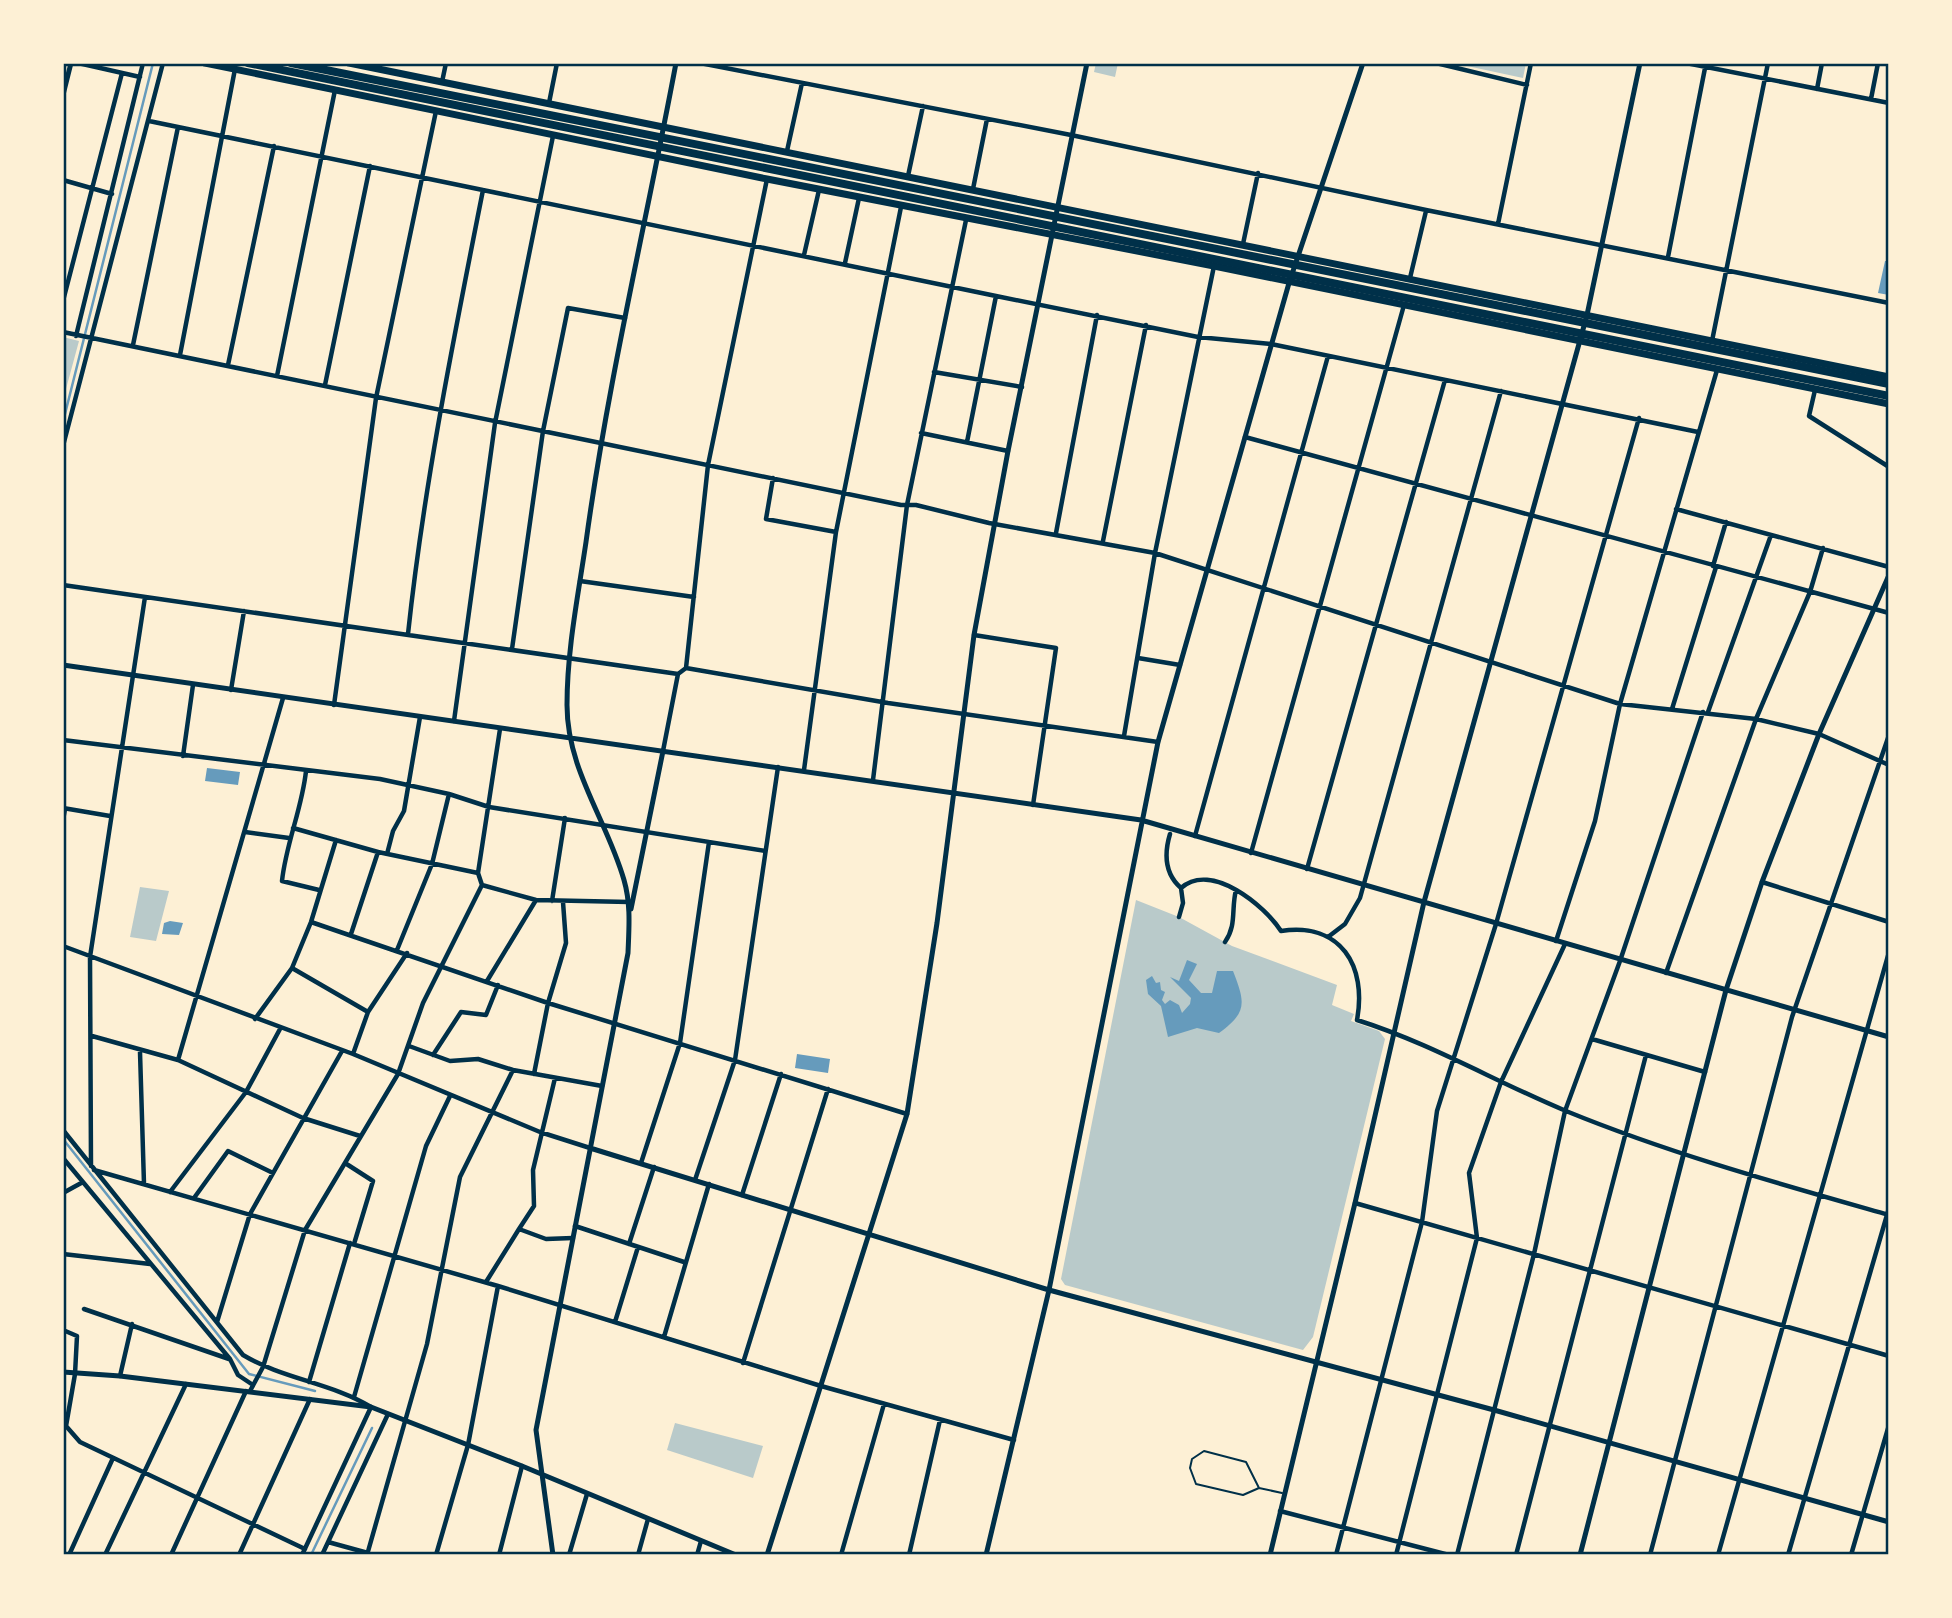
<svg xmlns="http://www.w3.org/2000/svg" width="1952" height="1618" viewBox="0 0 1952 1618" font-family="'Public Sans',sans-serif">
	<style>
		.green { fill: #b9caca }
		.water { fill: #669bbc }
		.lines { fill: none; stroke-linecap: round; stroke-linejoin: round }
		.stream { stroke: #669bbc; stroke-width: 2.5 }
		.service { stroke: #003049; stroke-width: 2 }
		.minor { stroke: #003049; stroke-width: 4.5 }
		.tertiary { stroke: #003049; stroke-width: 5 }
		.trunk { stroke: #003049; stroke-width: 7 }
		.motorway { stroke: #003049; stroke-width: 8 }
		.neatline { fill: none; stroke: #003049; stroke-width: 2.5 }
	</style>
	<rect width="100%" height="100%" fill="#fdf0d5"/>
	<path class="green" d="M1096,63H1118L1115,77L1094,72Z
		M1453,63H1526L1523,78Z
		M63,337L79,341L63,400Z
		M140,887L169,891L156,941L130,937Z
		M1136,900L1179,917L1232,946L1337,985L1332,1005L1354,1014L1351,1021L1379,1031L1385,1039L1313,1337L1303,1350L1065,1285L1061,1279Z
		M675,1423L763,1446L753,1478L667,1450Z"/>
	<path class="water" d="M1885,261H1889V295L1878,293Z
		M207,768L240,772L238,785L205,781Z
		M170,921L183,923L179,935L162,934L164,923Z
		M1187,960L1197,964L1189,980L1201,993H1212L1217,971H1233C1245,1002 1248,1012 1219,1033L1197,1028L1168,1037L1161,1006L1148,994L1146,980L1152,976L1156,983L1160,982L1161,990L1165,992L1162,1000L1165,1004L1170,1000L1179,1005L1182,1013L1190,1004L1191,998L1170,977L1179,981Z
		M797,1054L830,1059L828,1073L795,1068Z"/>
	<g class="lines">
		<path class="stream" d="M63,422L153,63
			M63,1139L249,1374L315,1391
			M311,1555L372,1428"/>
		<path class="service" d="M1259,1488L1246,1462L1204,1451L1192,1459L1190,1468L1196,1484L1243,1495L1259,1488L1282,1493"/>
		<path class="minor" d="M78,63L140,77
			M700,63L1071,135L1426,210L1889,303
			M1436,63L1527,85
			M1686,63L1889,103
			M442,82L446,63
			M1817,89L1822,63
			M1871,99L1878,63
			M549,103L557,63
			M149,121L996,296L1198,337L1271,344L1698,432
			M787,151L802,83
			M908,176L923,106
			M63,180L112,194
			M973,189L987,119
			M1498,224L1531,63
			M1243,244L1258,173
			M804,255L819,190
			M1668,257L1706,63
			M845,263L859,198
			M1410,278L1426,211
			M63,301L122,73
			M63,332L901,505H916L989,523L1155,553L1620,704L1756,719L1819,734L1889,765
			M76,336L143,63
			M1712,341L1768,63
			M133,345L178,127
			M180,355L235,69
			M228,365L274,146
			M934,372L1022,387
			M277,376L335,90
			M325,385L370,166
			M1815,390L1809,416L1889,467
			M921,433L1008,451
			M1245,437L1889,613
			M967,442L996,296
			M63,446L163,63
			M773,478L766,519L836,532
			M1676,509L1889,567
			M1056,533L1097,315
			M1103,541L1146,325
			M1713,566L1726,522
			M580,581L694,597
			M63,585L678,674
			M408,634C424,484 454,337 483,190
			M974,635L1056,648L1033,805
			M512,649L543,431L568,308L625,318
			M1138,658L1180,665
			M686,668L708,465L767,179
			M231,690L244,611
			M334,705L376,398L436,111
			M1672,709L1716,567
			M1708,712L1771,535
			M454,721L495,423L553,136
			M1124,736L1155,553L1214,266
			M63,740L380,779L449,794L489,807L765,851
			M663,751L678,674L686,668L888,703L1158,742
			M183,756L193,685
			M804,770L836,532L901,207
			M306,771C302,809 286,843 282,881L319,890
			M873,780L907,505L966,220
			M63,808L110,816
			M63,820L65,809
			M293,828L378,852L478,873L482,885L536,900L629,902
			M245,832L289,838
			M1170,834C1164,854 1165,874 1181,888C1211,861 1265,906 1281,931C1341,922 1367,966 1357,1020C1430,1043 1496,1082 1566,1111C1671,1154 1780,1184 1889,1215
			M1195,836L1328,356
			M1251,853L1404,305
			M387,854L393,831L404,811L420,717
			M1307,869L1445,380
			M478,873L500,729
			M1762,882L1889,922
			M552,901L565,818
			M1179,917L1183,903L1181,888
			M311,922L548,1003L907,1114
			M351,934L378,852
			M1328,937L1345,924L1360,898L1501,391
			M1556,941L1595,821L1620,704L1717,370
			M1225,942C1237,925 1231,909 1236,890
			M63,946L353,1054L540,1132L590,1148
			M397,950L432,864L449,794
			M292,968L368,1012
			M1666,973L1756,719L1810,592L1823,548
			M487,981L536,900
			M255,1019L292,968L311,922L336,840
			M92,1036L178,1060L303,1118L360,1136
			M1592,1039L1705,1072
			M409,1046L450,1061L478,1059L513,1070L602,1086
			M140,1052L144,1184
			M353,1054L368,1012L407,953
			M433,1055L461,1012L486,1015L498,985
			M178,1060L283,698
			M534,1074L548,1003L566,943L563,902
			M63,1130L243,1355C283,1379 332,1383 371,1407L302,1555
			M63,1158L230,1359L238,1375L253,1385
			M345,1163L373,1181L354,1244
			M641,1163L680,1043L709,842
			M91,1166L90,957L145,597
			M94,1170L498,1286L821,1386L1014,1440
			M695,1180L735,1060L778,767
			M170,1192L246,1092L280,1029
			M63,1193L83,1182
			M742,1195L781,1074
			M194,1198L228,1151L273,1173
			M1355,1203L1889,1356
			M575,1226L684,1262
			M519,1229L534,1206L533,1170L555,1078
			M629,1244L654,1167
			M63,1254L150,1264
			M486,1282L519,1229L546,1239L573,1238
			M84,1309L229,1359
			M217,1322L250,1214L342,1051
			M615,1322L638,1247
			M63,1330L77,1336L75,1374L66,1426L80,1442L305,1549
			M664,1337L709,1184
			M743,1363L828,1089
			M120,1376L132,1324
			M309,1382L350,1243
			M250,1391L263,1367L305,1230L398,1074L423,1003L482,885
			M354,1397L426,1146L450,1096
			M1280,1511L1449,1555
			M328,1542L368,1553
			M69,1555L113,1458
			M105,1555L186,1384
			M171,1555L246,1391
			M239,1555L310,1399
			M322,1555L388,1414
			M367,1555L427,1344L460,1177L513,1070
			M436,1555L468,1445L498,1286
			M499,1555L522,1466
			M569,1555L587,1494
			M638,1555L648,1519
			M697,1555L701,1541
			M841,1555L884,1404
			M909,1555L940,1420
			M1336,1555L1422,1222L1437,1111L1496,924L1639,418
			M1396,1555L1477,1238L1469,1173L1501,1082L1565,944
			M1457,1555L1534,1254L1565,1111L1620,961L1703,712
			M1516,1555L1646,1055
			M1650,1555L1792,1017L1889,735
			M1718,1555L1889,952
			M1788,1555L1889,1208
			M1851,1555L1889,1425"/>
		<path class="tertiary" d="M63,95L71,63
			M63,665L1141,820L1889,1037
			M631,909L663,751
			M590,1148L1049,1290L1494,1410L1889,1522
			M63,1372L120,1376L371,1407L522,1466L736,1555
			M553,1555L536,1430L628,953C629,928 631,904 624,880C607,820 567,770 567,705C567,650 578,596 586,542C608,381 646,223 676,63
			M767,1555L907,1114L937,923L974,635L1008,451L1087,63
			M986,1555L1049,1290L1158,742L1289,283L1363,63
			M1270,1555L1355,1203L1424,902L1587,315L1640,63
			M1580,1555L1726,990L1762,882L1819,734L1889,575"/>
		<path class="trunk" d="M205,63L767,179L1214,266L1889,404
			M349,63L1889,377"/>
		<path class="motorway" d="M248,63L1889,396
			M291,63L1889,384"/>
	</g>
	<rect width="1952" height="1618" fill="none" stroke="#fdf0d5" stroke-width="130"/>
	<rect x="65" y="65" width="1822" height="1488" class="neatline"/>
</svg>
